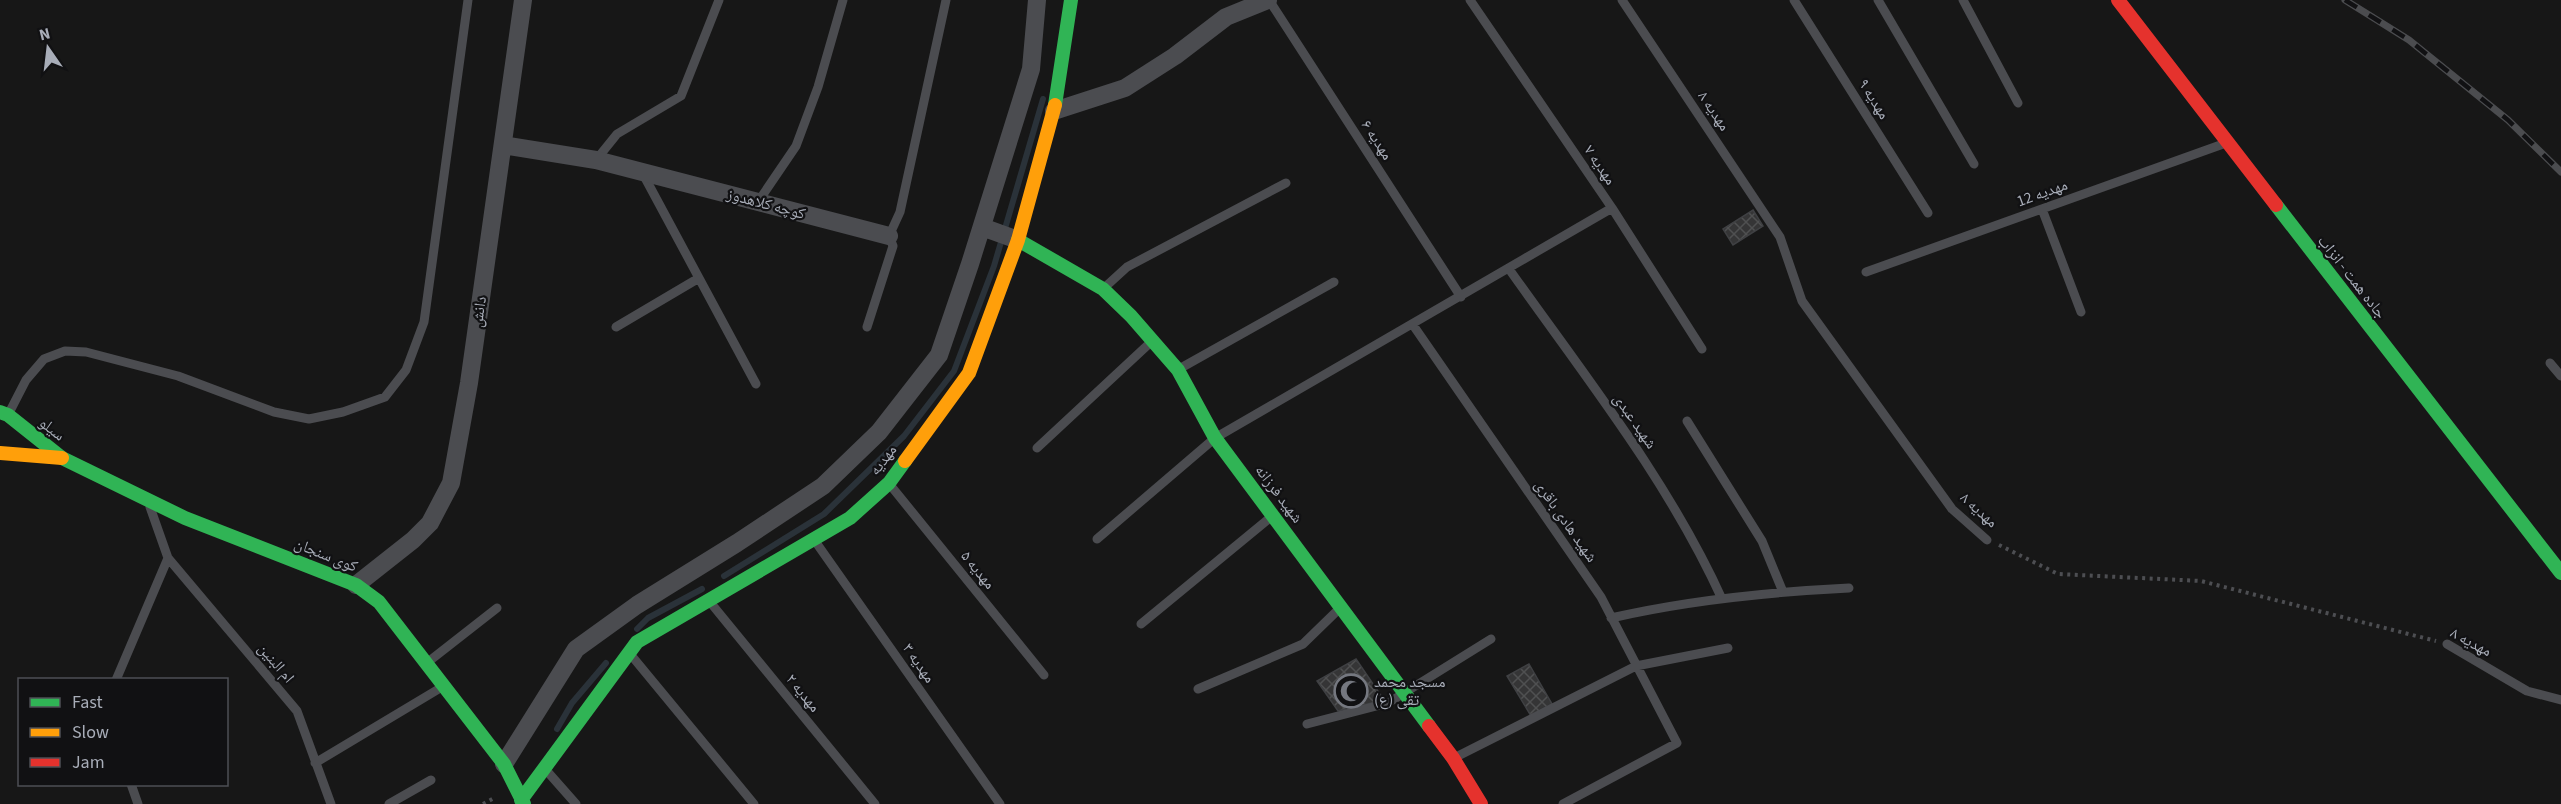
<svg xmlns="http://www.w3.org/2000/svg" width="2561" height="804" viewBox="0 0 2561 804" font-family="'Source Sans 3','Noto Naskh Arabic',sans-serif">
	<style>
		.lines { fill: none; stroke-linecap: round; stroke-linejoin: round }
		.stream { stroke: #2a3239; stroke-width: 6 }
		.building { fill: url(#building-cross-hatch); stroke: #3f4043; stroke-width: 1.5 }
		.path { stroke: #4d4e52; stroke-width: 4; stroke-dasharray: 3 4.5; stroke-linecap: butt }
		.lane { stroke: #4b4c50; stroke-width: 9 }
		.street { stroke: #4b4c50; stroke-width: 18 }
		.fast { stroke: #30b455; stroke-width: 14 }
		.slow { stroke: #ff9f0a; stroke-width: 14 }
		.jam { stroke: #e5322d; stroke-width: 14 }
		.rail-casing { stroke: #4b4c4f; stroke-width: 7 }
		.rail { stroke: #111113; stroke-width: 4.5; stroke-dasharray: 14; stroke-linecap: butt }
		.labels { text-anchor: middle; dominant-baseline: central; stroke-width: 4.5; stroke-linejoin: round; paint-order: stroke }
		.street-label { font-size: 16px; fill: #a8adb8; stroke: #111113 }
		.poi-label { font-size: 16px; fill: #a8adb8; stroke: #111113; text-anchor: start }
	</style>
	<defs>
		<pattern id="building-cross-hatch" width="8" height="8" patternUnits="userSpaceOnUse" patternTransform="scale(1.5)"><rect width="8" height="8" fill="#353536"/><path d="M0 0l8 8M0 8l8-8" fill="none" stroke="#4f5051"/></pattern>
	</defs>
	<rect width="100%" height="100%" fill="#171717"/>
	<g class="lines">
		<path class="stream" d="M724,576L824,514L904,436L954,371L994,266L1043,99
			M637,629L648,618L702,589
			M557,729L572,703L606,663"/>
	</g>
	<path class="building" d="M1753,210L1763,226L1733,245L1723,229Z
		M1356,659L1384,700L1338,711L1317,681Z
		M1529,664L1552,704L1531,716L1507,676Z"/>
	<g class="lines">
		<path class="path" d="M1999,545L2058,574L2201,581L2436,641
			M483,804L496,797"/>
		<path class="lane" d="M1269,0L1461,297
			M1470,0L1612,208L1702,349
			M1622,0L1780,237L1802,301L1952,509L1987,540
			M1794,0L1928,213
			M1878,0L1974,164
			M1963,0L2018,103
			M596,160L617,134L681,96L719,0
			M643,174L756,384
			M758,202L796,146L818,87L843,0
			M2042,209L2081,312
			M1509,269C1584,375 1668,480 1722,599
			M1866,272L2226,143
			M1104,288L1127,267L1286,183
			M1413,325L1601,597L1677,743L1563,804
			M616,327L699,278
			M867,327L893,246L889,236L900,212L946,0
			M2550,363L2561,376
			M1179,369L1334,282
			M9,413L26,380L44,359L65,351L86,352L178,376L274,412L309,419L343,412L385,397L406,370L424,322L468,0
			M1687,421L1762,541L1783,592
			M1037,448L1151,342
			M891,486L1044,675
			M1097,539L1215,438L1612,208
			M815,541L1000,804
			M168,558L297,711L331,804
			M710,602L875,804
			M1611,618C1689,600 1769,592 1849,588
			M1141,624L1271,517
			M2447,644L2527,691L2561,700
			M631,655L754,804
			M428,662L497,608
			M116,680L168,558L150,507
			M1198,689L1303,644L1340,608
			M1307,724L1388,703L1491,639
			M1456,757L1636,666L1728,648
			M315,763L442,687
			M546,770L576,804
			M131,784L138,804
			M389,804L431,780"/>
		<path class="street" d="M1054,111L1125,88L1175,56L1226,17L1268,0
			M503,145L596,160L889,236
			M982,227L1018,240
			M356,585L413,540L430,523L451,483L469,383L523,0
			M504,764L576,649L637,605L737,543L823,486L879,432L939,355L970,264L1031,69L1037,0"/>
		<path class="fast" d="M1055,105L1071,0
			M2276,205L2561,573
			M1018,240L1103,289L1131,316L1178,370L1215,438L1429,726
			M0,412L8,415L62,458L185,518L356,585L379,602L504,764L524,804
			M521,800L637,642L850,518L889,483L905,461"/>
		<path class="slow" d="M0,453L62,458
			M905,461L969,373L1018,240L1055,105"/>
		<path class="jam" d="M2118,0L2276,205
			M1429,726L1453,758L1481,804"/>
		<defs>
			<path id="rail" d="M2345,0L2409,40L2508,120L2561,172"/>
		</defs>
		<use href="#rail" class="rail-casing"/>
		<use href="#rail" class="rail"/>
	</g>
	<defs>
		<symbol id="mosque-ring" viewBox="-11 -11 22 22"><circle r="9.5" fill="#111113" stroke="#757880" stroke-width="1.5"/><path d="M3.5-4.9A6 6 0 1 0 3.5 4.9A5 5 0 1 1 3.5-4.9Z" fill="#757880"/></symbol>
	</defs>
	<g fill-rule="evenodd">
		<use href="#mosque-ring" x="1332" y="672" width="38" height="38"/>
	</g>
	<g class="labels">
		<g class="street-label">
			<text transform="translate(1874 99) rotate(58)">مهدیه ۹</text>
			<text transform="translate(1714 111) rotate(56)">مهدیه ۸</text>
			<text transform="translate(1377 140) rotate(57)">مهدیه ۶</text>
			<text transform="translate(1600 165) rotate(56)">مهدیه ۷</text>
			<text transform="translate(2042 193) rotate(-20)">مهدیه 12</text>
			<text transform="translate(766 204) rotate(15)">کوچه کلاهدوز</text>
			<text transform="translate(2352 277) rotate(52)">جاده همت - انزاب</text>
			<text transform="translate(479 312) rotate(-82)">دانش</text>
			<text transform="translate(1635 421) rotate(55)">شهید عبدی</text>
			<text transform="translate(52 429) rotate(38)">سیلو</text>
			<text transform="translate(883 460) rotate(-52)">مهدیه</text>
			<text transform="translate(1279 494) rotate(53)">شهید فرزانه</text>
			<text transform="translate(1979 510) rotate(42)">مهدیه ۸</text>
			<text transform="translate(1566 521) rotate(55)">شهید هادی باقری</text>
			<text transform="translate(326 555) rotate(22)">کوی سنجان</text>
			<text transform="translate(978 570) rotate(51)">مهدیه ۵</text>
			<text transform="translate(2471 642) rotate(28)">مهدیه ۸</text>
			<text transform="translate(276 663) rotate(50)">ام البنین</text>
			<text transform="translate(919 663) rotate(55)">مهدیه ۳</text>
			<text transform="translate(803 693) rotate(51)">مهدیه ۲</text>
		</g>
		<g class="poi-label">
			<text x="1374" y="682">مسجد محمد<tspan x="1374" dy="18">تقی (ع)</tspan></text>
		</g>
	</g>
	<rect x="18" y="678" width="210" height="108" fill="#111113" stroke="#4d4f55" stroke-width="1.5"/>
	<rect x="30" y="698" width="30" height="9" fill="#30b455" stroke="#4d4f55" stroke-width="1.5"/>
	<text x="72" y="708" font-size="18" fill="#a8adb8">Fast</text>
	<rect x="30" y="728" width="30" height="9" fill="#ff9f0a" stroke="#4d4f55" stroke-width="1.5"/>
	<text x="72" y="738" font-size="18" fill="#a8adb8">Slow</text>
	<rect x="30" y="758" width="30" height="9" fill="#e5322d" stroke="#4d4f55" stroke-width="1.5"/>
	<text x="72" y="768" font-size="18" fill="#a8adb8">Jam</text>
	<g transform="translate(48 48) rotate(346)" stroke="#111113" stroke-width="4.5" paint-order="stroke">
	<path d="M0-4.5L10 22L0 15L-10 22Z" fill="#a8adb8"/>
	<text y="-9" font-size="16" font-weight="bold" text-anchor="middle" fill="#a8adb8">N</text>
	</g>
</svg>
